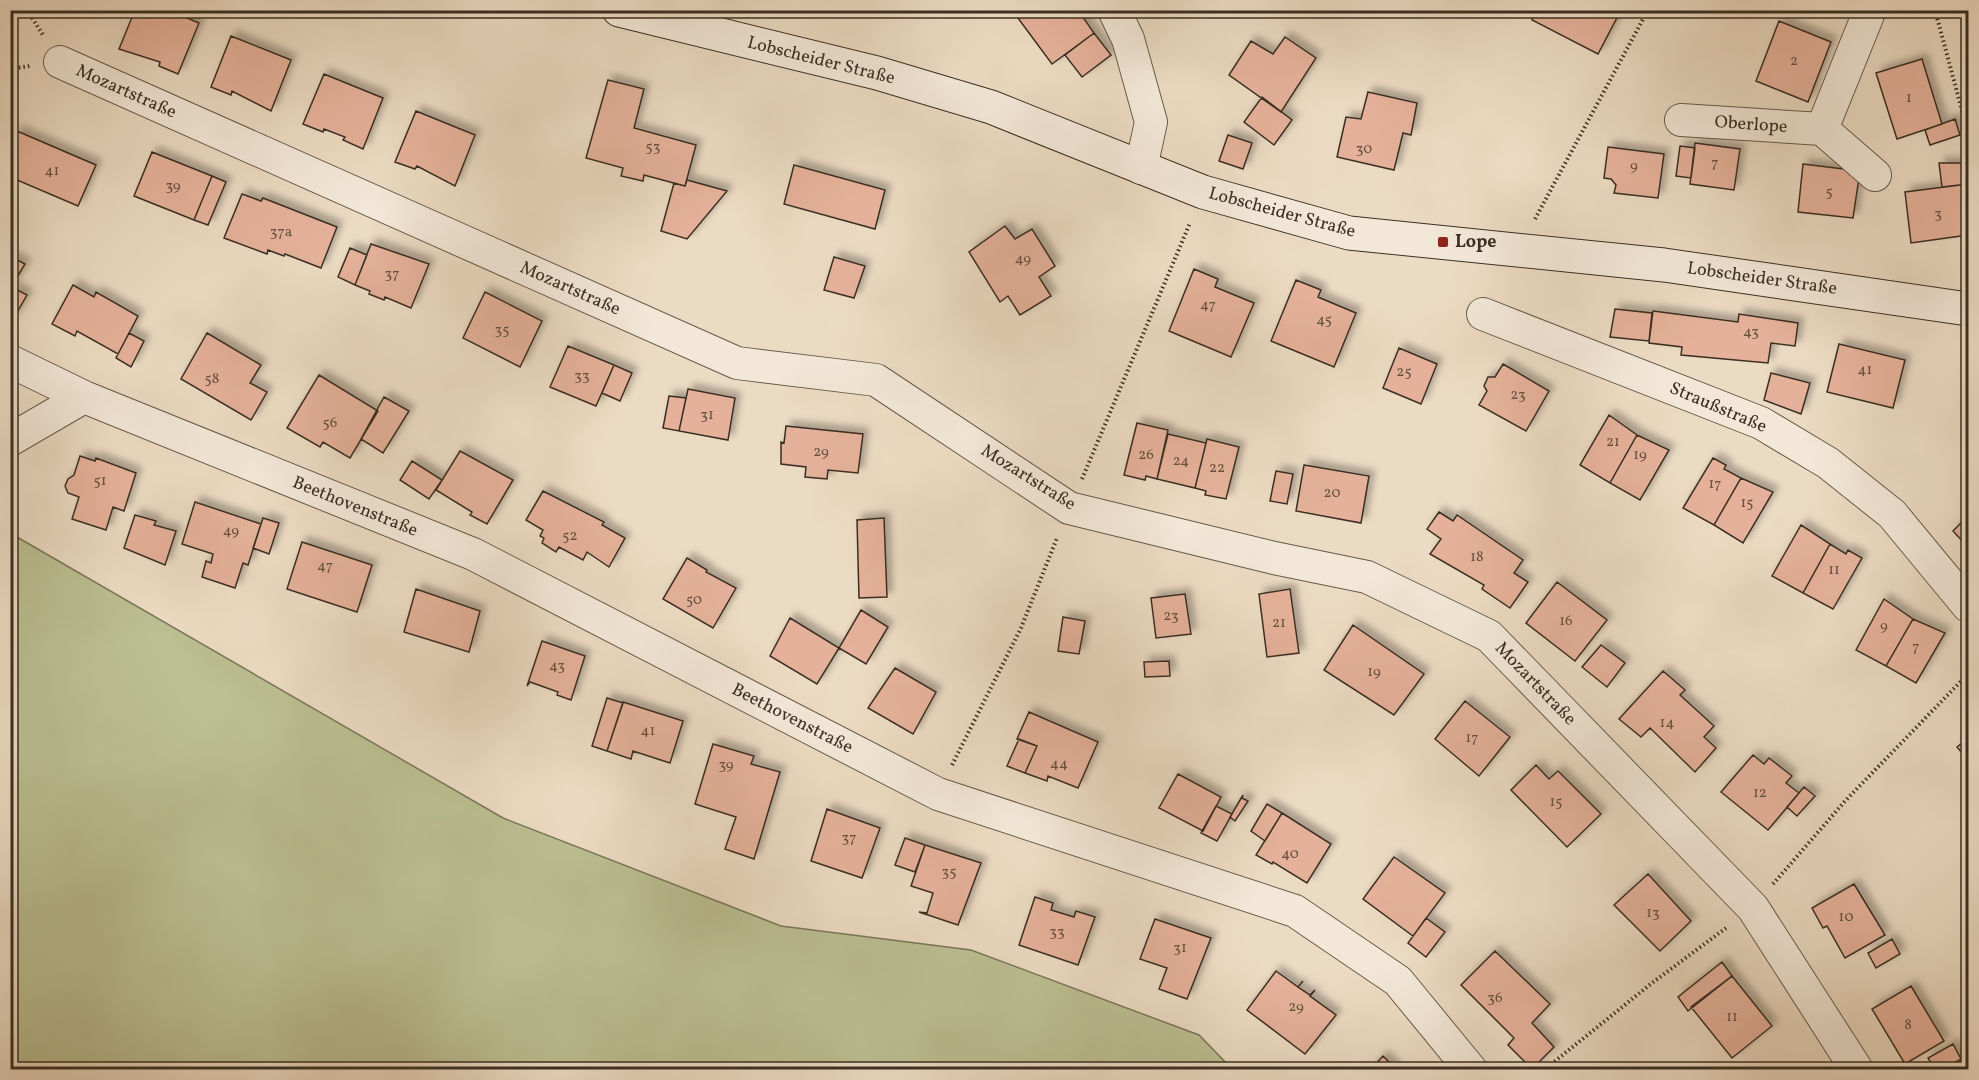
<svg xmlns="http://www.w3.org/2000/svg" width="1979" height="1080" viewBox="0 0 1979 1080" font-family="Vollkorn,serif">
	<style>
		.green { fill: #bbbf92; stroke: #7a775a; stroke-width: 1.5 }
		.building { fill: #e5b19a; stroke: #3a2f22; stroke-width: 1.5; filter: url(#shadow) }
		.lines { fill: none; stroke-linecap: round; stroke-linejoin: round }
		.street-casing { stroke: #665a4a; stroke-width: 34 }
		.secondary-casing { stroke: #3a2f22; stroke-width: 35 }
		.path { stroke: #3a2f22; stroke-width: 4; stroke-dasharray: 1.5 3; stroke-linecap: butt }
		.street { stroke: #f3e8d8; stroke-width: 32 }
		.secondary { stroke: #f3e8d8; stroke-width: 33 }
		.poi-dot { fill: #8f2418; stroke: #f3e8d8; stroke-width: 2 }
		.labels { text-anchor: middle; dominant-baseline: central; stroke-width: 5; stroke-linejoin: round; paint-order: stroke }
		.number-label { font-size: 15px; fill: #655040 }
		.street-label { font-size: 18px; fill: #3a2f22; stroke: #f3e8d8 }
		.poi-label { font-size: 18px; font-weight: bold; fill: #3a2f22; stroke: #f3e8d8; text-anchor: start }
	</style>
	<defs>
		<filter id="shadow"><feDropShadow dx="5.5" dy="-5.5" stdDeviation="3" flood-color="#0004"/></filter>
	</defs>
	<rect width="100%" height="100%" fill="#ecdbc3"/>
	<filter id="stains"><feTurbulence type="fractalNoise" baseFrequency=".00333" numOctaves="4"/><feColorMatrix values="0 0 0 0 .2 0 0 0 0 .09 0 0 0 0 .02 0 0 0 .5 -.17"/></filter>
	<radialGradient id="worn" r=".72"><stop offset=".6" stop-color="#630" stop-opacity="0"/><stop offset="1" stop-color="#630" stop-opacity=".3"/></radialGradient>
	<path class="green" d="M10,533L503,818L781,926L971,950L1199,1035L1232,1069H11Z"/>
	<path class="building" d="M135,10H168L199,23L178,74L159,66L160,62L119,49Z
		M1012,10H1078L1094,33L1052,64Z
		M1536,10H1621L1598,54L1532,20Z
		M1779,21L1831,42L1808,102L1756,81Z
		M1094,33L1111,55L1082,77L1065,55Z
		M231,36L291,60L271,111L232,91L231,95L211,87Z
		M1285,37L1316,58L1281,112L1229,75L1251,41L1273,54Z
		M1922,59L1942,124L1897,139L1876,73Z
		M324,74L383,98L363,149L343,140L345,137L324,129L323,132L303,124Z
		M608,80L644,89L634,128L696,145L685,186L644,175L643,181L621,176L623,168L586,158Z
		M1368,92L1417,103L1411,135L1403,133L1394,170L1337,157L1346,117L1361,119Z
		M1262,97L1292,120L1274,145L1244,122Z
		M416,111L475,135L455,186L417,166L415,169L395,162Z
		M1955,119L1960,135L1930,145L1925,130Z
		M17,131L96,165L78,206L10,177V146Z
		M1228,135L1252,143L1243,169L1219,161Z
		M1695,143L1740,149L1734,190L1690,184Z
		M1680,146L1695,148L1691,178L1676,176Z
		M1608,147L1664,154L1658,198L1614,193L1616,185L1611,179L1604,178Z
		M152,152L212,176L194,220L134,196Z
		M1939,163H1968V184L1942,187Z
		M1803,164L1860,171L1853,218L1798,212Z
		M794,165L885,190L875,229L784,204Z
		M212,176L226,182L208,225L194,220Z
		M687,180L727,191L687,239L661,231L674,183L685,186Z
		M1968,184V235L1911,243L1905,192Z
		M242,194L261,201L263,198L337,227L321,268L285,254L284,256L268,250L267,254L224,238Z
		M1005,226L1015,239L1032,229L1055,266L1039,277L1051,296L1020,315L1008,296L1000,302L969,252Z
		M371,244L429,264L411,308L385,297L384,300L369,294L370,291L355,285Z
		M350,248L367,255L355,285L338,277Z
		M10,256L25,264L10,289Z
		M834,257L865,266L854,298L824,290Z
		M1194,269L1218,279L1215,287L1254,303L1231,357L1169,331Z
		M1296,280L1321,290L1318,297L1356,313L1334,367L1271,341Z
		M73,285L94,297L96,292L138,316L118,354L77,331L75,336L52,324Z
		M12,287L27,295L12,321H10Z
		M485,292L542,321L520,367L463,338Z
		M1615,309L1652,313L1649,341L1610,337Z
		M1653,311L1738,322L1739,314L1798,323L1795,346L1771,343L1768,363L1681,355L1682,347L1649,343Z
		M129,333L144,341L131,367L116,358Z
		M207,333L261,365L250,383L267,392L251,420L181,379Z
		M1839,344L1905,360L1893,408L1827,392Z
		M568,346L614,365L596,406L550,387Z
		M1399,348L1437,364L1421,404L1383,388Z
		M1503,364L1549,391L1526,431L1479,405L1487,391L1484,386L1488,377H1495Z
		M614,365L632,373L620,401L602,393Z
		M1771,373L1810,383L1801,414L1764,400Z
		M319,375L378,411L350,458L323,442L320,447L287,428Z
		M688,389L735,398L728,440L679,431Z
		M669,396L686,398L679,431L663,428Z
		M384,397L409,411L383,453L361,439Z
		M1609,415L1637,435L1610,483L1580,465Z
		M1137,423L1168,430L1157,479L1146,476L1145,480L1124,475Z
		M786,426L863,434L858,473L828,470L827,479L805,477L806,467L781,464V442L784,443Z
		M1168,434L1206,443L1195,488L1157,479Z
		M1637,435L1669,450L1640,500L1610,483Z
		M1207,439L1239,447L1226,499L1205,495L1206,491L1195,488Z
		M460,451L513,480L487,524L470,515L472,512L436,490Z
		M80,456L95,461L96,458L136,473L124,511L113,507L106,530L72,519L79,497L68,493L65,486L68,479L74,475Z
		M1713,458L1726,465L1724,469L1741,478L1714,525L1683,508Z
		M412,461L442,480L429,499L400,480Z
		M1304,465L1369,476L1361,523L1296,511Z
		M1276,471L1293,474L1287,504L1270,501Z
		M1741,478L1773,492L1743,543L1714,525Z
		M543,491L604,522L602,525L625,538L609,567L587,552L583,560L559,547L556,552L542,543L544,538L540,536L543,530L526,520Z
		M195,502L261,524L248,565L243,563L235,588L202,577L206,561L211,563L213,554L182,544Z
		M1439,512L1453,521L1457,515L1523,560L1514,573L1528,582L1510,608L1482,589L1484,585L1430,554L1441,539L1427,529Z
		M135,515L156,521L154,525L176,531L165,565L124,548Z
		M1968,516V547L1953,531Z
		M263,518L279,523L269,554L253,548Z
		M884,518L887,597L859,598L857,520Z
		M1801,525L1830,544L1803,593L1772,576Z
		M302,542L372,565L357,612L287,589Z
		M1830,544L1846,554L1848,550L1862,558L1833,609L1803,593Z
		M687,558L707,570L706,572L736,588L713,628L663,599Z
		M1557,582L1607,620L1575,661L1526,623Z
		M416,589L480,611L469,652L404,632Z
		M1290,589L1299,653L1267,657L1259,594Z
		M1185,594L1191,634L1156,638L1151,598Z
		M1884,599L1913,619L1886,666L1856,650Z
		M861,610L888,627L866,664L839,648Z
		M1063,617L1085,621L1079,654L1058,651Z
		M790,618L839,648L817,684L770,656Z
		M1913,619L1945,633L1916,683L1886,666Z
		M1353,625L1424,674L1394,715L1324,670Z
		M542,641L585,656L571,700L557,695L558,692L530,682L527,686Z
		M1601,645L1625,663L1607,687L1582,667Z
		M1169,661L1170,676L1145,677L1144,662Z
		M895,668L936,692L913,734L868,708Z
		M1663,671L1685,690L1680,695L1714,726L1704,737L1716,748L1695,772L1650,728L1641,737L1619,719Z
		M607,698L623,703L607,751L592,746Z
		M1465,701L1510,737L1479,776L1435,739Z
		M623,702L683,721L670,763L633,751L631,759L607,751Z
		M1029,712L1098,742L1078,788L1048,776L1047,781L1025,773L1037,746L1017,739Z
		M1968,738V760L1957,747Z
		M1019,739L1037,746L1025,773L1007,766Z
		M713,744L754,756L751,764L780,772L754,859L725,849L736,817L695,804Z
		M1753,755L1764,764L1769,758L1792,776L1786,783L1799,793L1768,830L1721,792Z
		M1536,765L1549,779L1558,771L1601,814L1567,847L1511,790Z
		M1178,774L1221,797L1203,831L1159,808Z
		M1804,787L1815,796L1797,816L1787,807Z
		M1243,795L1242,798L1248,801L1235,821L1230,817Z
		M1267,804L1282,813L1265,841L1251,831Z
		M1216,806L1232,814L1217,841L1201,833Z
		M827,809L880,828L862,878L811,861Z
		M1282,813L1331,844L1307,883L1273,862L1272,864L1256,855Z
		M905,838L925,845L915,872L895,865Z
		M925,845L981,863L958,925L919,912L927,913L933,893L911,886Z
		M1394,857L1445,893L1413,936L1363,899Z
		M1648,874L1691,921L1660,951L1614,905Z
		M1854,884L1885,935L1845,958L1827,926L1823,928L1812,908Z
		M1035,897L1053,903L1051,910L1074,917L1076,911L1095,917L1078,965L1019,945Z
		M1426,918L1445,932L1426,957L1408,943Z
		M1155,919L1211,938L1187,999L1159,989L1167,968L1140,959Z
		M1892,939L1900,954L1876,968L1868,953Z
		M1495,951L1550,1004L1532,1023L1554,1047L1532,1069L1508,1045L1514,1038L1461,985Z
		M1722,962L1732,976L1688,1011L1678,997Z
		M1276,971L1298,987L1303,981L1298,987L1310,995L1315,990L1310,996L1336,1015L1305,1054L1247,1010Z
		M1732,976L1772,1026L1732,1058L1691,1007Z
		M1911,986L1944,1041L1905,1064L1872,1009Z
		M1953,1044L1961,1059L1943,1070H1935L1928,1058Z
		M1383,1056L1397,1070H1370Z"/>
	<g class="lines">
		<defs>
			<path id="street" d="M1114,10L1128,39L1151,122L1141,168
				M1870,10L1822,129L1875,175
				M60,62L737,363L876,380L1069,508L1274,558L1367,577L1489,636L1753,908L1857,1070
				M1681,120L1822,129
				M1483,314L1761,423L1828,463L1892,514L1968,606
				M10,361L84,397L473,554L938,794L1295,911L1398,981L1471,1070
				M10,440L84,397"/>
			<path id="secondary" d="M619,10L877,73L991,107L1203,192L1349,233L1664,265L1968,309"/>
		</defs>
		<use href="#street" class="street-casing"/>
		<use href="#secondary" class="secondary-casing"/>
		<path class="path" d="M30,10L29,13L43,35
			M1935,10L1968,133
			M10,69L30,66
			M1535,219L1648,10
			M1082,479L1190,223
			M952,765L1021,628L1057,538
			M1773,884L1846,800L1968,674
			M1544,1070L1652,983L1726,928"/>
		<use href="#street" class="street"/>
		<use href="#secondary" class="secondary"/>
	</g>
	<rect class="poi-dot" x="1437" y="236" width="12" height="12" rx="3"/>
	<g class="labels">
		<g class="number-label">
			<text x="1794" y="61">2</text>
			<text x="1909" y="98">1</text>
			<text x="653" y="147">53</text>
			<text x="1364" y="149">30</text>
			<text x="1715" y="163">7</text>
			<text x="1634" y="166">9</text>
			<text x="52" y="171">41</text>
			<text x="173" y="186">39</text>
			<text x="1829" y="192">5</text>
			<text x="1938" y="214">3</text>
			<text x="281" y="232">37a</text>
			<text x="1023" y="259">49</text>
			<text x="392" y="274">37</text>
			<text x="1208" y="305">47</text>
			<text x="1324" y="320">45</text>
			<text x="502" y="330">35</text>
			<text x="1751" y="332">43</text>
			<text x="1865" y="370">41</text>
			<text x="1404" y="372">25</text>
			<text x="582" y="376">33</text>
			<text x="212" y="379">58</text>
			<text x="1518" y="395">23</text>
			<text x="707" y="415">31</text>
			<text x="330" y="423">56</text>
			<text x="1613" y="442">21</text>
			<text x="821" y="452">29</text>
			<text x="1146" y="455">26</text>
			<text x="1640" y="455">19</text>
			<text x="1181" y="461">24</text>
			<text x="1217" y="468">22</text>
			<text x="100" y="481">51</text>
			<text x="1715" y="484">17</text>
			<text x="1332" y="493">20</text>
			<text x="1747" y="503">15</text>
			<text x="231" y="531">49</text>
			<text x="570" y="536">52</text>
			<text x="1477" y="557">18</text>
			<text x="325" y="566">47</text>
			<text x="1834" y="570">11</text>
			<text x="694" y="600">50</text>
			<text x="1171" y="616">23</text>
			<text x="1566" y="621">16</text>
			<text x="1279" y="623">21</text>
			<text x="1884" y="626">9</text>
			<text x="1916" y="647">7</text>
			<text x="557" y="666">43</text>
			<text x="1374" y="672">19</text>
			<text x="1667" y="723">14</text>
			<text x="648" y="731">41</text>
			<text x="1472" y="738">17</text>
			<text x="1059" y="764">44</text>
			<text x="726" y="765">39</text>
			<text x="1760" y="793">12</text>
			<text x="1556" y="802">15</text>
			<text x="849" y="838">37</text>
			<text x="1290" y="854">40</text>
			<text x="949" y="872">35</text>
			<text x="1653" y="913">13</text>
			<text x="1846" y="917">10</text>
			<text x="1057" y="932">33</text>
			<text x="1180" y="948">31</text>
			<text x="1495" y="998">36</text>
			<text x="1296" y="1007">29</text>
			<text x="1732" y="1017">11</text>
			<text x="1908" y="1025">8</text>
		</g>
		<g class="street-label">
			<text transform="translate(821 61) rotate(14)">Lobscheider Straße</text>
			<text transform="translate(126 92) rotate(24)">Mozartstraße</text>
			<text transform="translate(1751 125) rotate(4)">Oberlope</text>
			<text transform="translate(1282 213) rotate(15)">Lobscheider Straße</text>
			<text transform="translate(1762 279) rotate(8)">Lobscheider Straße</text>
			<text transform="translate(570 289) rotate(24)">Mozartstraße</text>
			<text transform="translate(1718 408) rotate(23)">Straußstraße</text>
			<text transform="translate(1028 478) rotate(32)">Mozartstraße</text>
			<text transform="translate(355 507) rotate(22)">Beethovenstraße</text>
			<text transform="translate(1535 684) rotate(46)">Mozartstraße</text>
			<text transform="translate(792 719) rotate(27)">Beethovenstraße</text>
		</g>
		<g class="poi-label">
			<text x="1455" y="242">Lope</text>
		</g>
	</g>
	<rect width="1979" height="1080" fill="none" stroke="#ecdbc3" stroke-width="36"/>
	<rect x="12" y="12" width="1955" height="1056" fill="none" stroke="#3a2f22" stroke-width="3"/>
	<rect x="18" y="18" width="1943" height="1044" fill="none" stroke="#3a2f22" stroke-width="1.5"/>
	<rect width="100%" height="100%" filter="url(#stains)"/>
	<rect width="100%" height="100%" fill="url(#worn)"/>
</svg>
